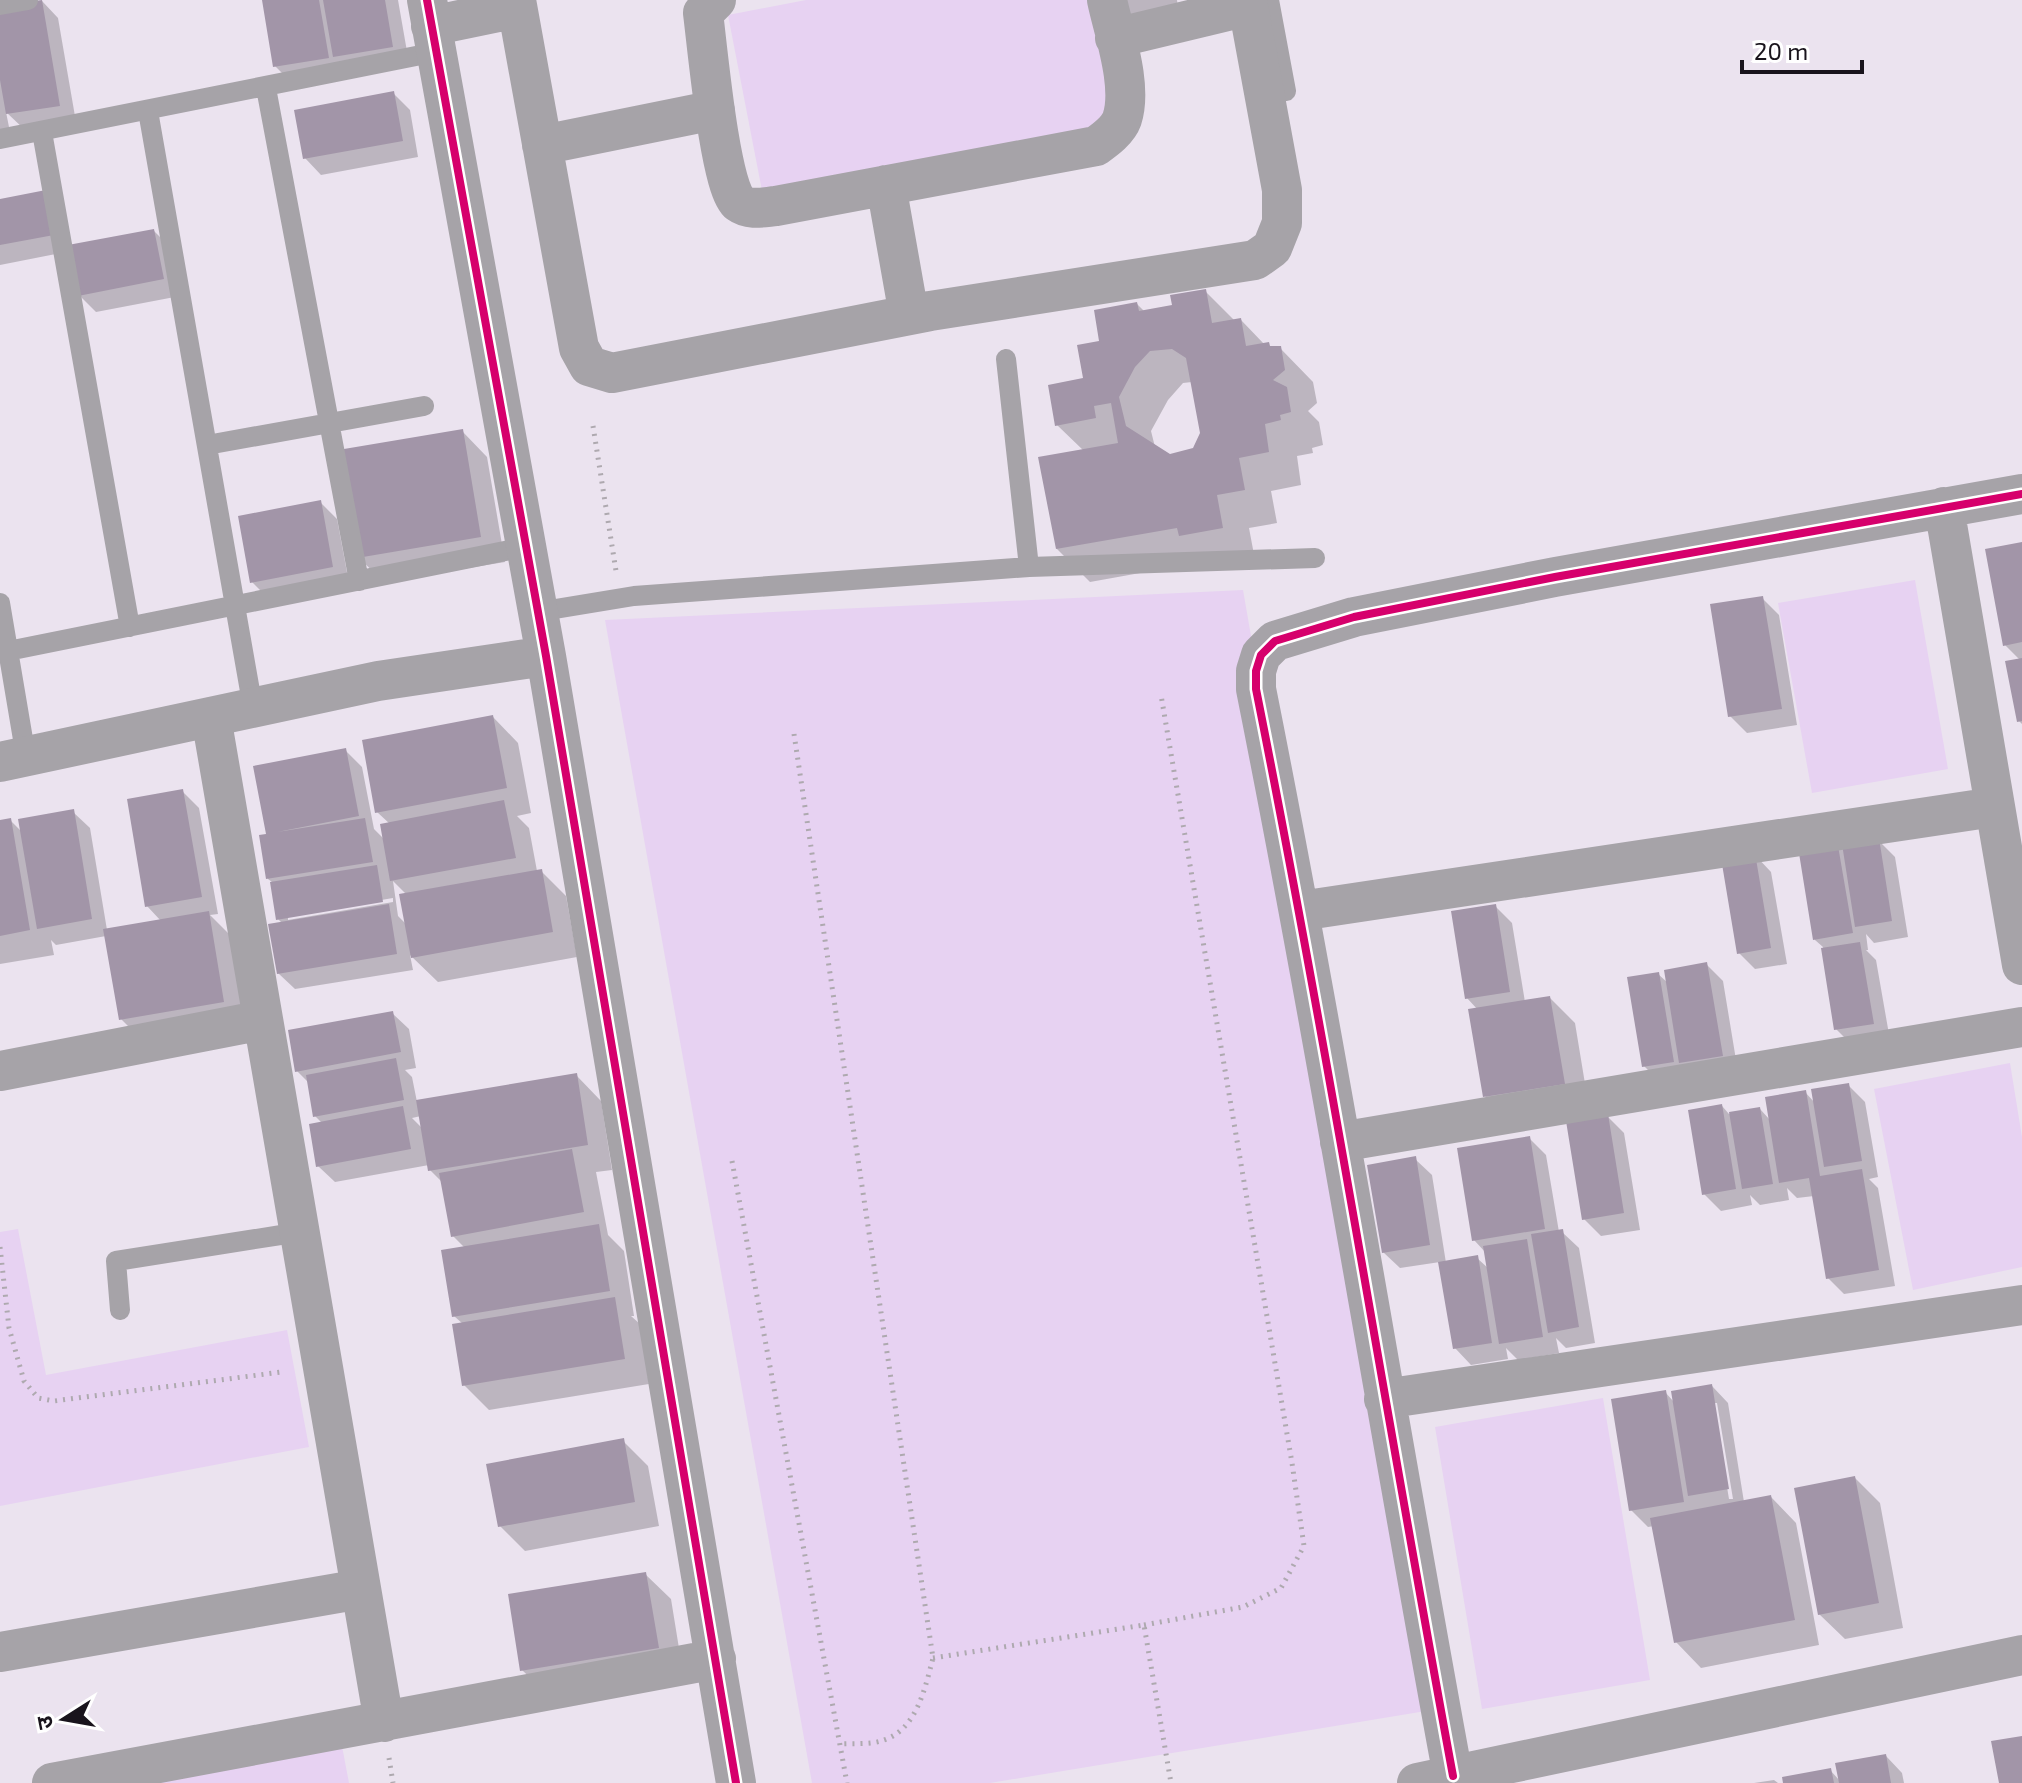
<svg xmlns="http://www.w3.org/2000/svg" width="2022" height="1783" viewBox="0 0 2022 1783" font-family="'Exo 2','Noto Sans Devanagari',sans-serif">
	<style>
		.green { fill: #e7d2f2 }
		.shadow { fill: #0003; fill-rule: evenodd }
		.building { fill: #a295a8; fill-rule: evenodd }
		.lines { fill: none; stroke-linecap: round; stroke-linejoin: round }
		.path { stroke: #aea9af; stroke-width: 5; stroke-dasharray: 2 6; stroke-linecap: butt }
		.lane { stroke: #a6a3a8; stroke-width: 20 }
		.street { stroke: #a6a3a8; stroke-width: 40 }
		.cycleway-casing { stroke: #fff; stroke-width: 13 }
		.cycleway { stroke: #d6006c; stroke-width: 8 }
	</style>
	<rect width="100%" height="100%" fill="#ebe3ef"/>
	<path class="green" d="M806,0H1092L1118,133L764,201L728,15Z
		M1915,580L1948,769L1812,793L1778,603Z
		M1243,590L1438,1709L990,1783H812L605,620Z
		M2010,1063L2022,1137V1267L1913,1290L1874,1089Z
		M18,1229L46,1375L287,1330L309,1447L0,1506V1232Z
		M1603,1398L1650,1680L1482,1709L1435,1427Z
		M341,1741L349,1783H120Z"/>
	<path class="shadow" d="M264,0H398L409,63L292,83L275,66Z
		M1116,0H1177L1178,8L1131,15Z
		M42,1L58,18L76,122L25,130L6,112L10,132L0,134V8Z
		M393,93L410,110L418,157L321,175L305,158Z
		M0,201L69,247L154,231L170,247L180,296L96,312L79,295L71,251L0,265Z
		M1205,291L1235,321L1241,320L1265,345L1280,348L1313,382L1317,403L1308,411L1319,422L1323,445L1312,448L1313,453L1297,456L1301,485L1271,491L1277,523L1249,528L1255,560L1207,561L1090,582L1057,549L1084,451L1057,425L1085,380L1102,343L1137,304L1145,312L1175,307ZM1192,382L1202,433L1194,449L1169,456L1155,447L1151,431L1168,400L1183,383Z
		M462,431L487,457L505,562L384,582L358,557Z
		M320,502L337,519L349,583L269,599L252,582Z
		M2022,544V724L2019,721L2020,660L2005,645Z
		M1762,598L1779,615L1797,725L1747,733L1730,716Z
		M493,717L518,743L531,813L517,816L529,828L537,871H541L566,896L577,957L438,982L410,955L413,970L295,989L278,973L282,923L278,919L272,882L268,879V836L345,750L362,767L374,829L384,839L390,824L377,812ZM393,881L407,895V925L398,916ZM393,898V902L288,920V916Z
		M182,791L199,808L218,914L210,915L233,938L248,1027L146,1044L121,1019L106,936L56,945L51,940L54,955L0,964V822L10,820L23,833L73,812L90,828L107,930L161,921L147,906Z
		M1878,840L1895,857L1908,937L1874,943L1866,934L1868,950H1866L1876,960L1890,1040L1853,1046L1836,1029L1823,947L1815,940L1800,848Z
		M1755,855L1771,872L1787,964L1755,969L1739,953Z
		M1495,906L1512,923L1525,1002L1550,998L1575,1023L1589,1108L1510,1121L1485,1096L1478,1010L1467,998Z
		M1706,964L1723,981L1738,1072L1661,1083L1644,1066L1658,974L1668,983Z
		M392,1013L409,1029L416,1068L405,1070L412,1077L417,1102L576,1075L601,1101L612,1170L596,1172L608,1235L624,1251L634,1316H631L640,1324L649,1384L489,1410L464,1385L463,1324L454,1316L465,1248L453,1236L443,1183L430,1170L429,1165L335,1182L318,1166L323,1124L315,1116L309,1083L297,1071ZM421,1116L423,1129L412,1118Z
		M1848,1085L1865,1102L1878,1177L1869,1179L1878,1188L1895,1286L1844,1294L1828,1278L1814,1196L1797,1198L1787,1188L1789,1200L1760,1205L1750,1195L1752,1205L1721,1211L1704,1194L1722,1106L1729,1114L1760,1109L1770,1120L1805,1092L1815,1103Z
		M1607,1116L1624,1133L1640,1230L1601,1236L1584,1219Z
		M1529,1138L1546,1155L1559,1232H1562L1579,1248L1595,1343L1566,1348L1556,1338L1559,1353L1518,1360L1506,1348L1508,1359L1471,1365L1455,1348L1440,1262L1400,1268L1383,1252L1415,1159L1432,1175L1446,1263L1477,1258L1489,1269L1486,1253L1474,1240Z
		M1712,1386L1728,1403L1744,1502L1771,1497L1796,1523L1819,1645L1701,1668L1676,1642L1654,1526L1648,1527L1631,1510L1665,1392L1674,1402ZM1713,1403H1717L1733,1499H1729Z
		M623,1441L648,1466L659,1526L525,1551L500,1526Z
		M1855,1478L1880,1503L1903,1628L1845,1639L1819,1614Z
		M645,1574L671,1599L683,1673L548,1695L522,1670Z
		M1886,1756L1902,1773L1904,1783H1785L1830,1770L1840,1781Z
		M1774,1780L1778,1783H1754Z"/>
	<path class="building" d="M42,0L60,106L6,114L0,80V6Z
		M262,0H319L329,58L273,67Z
		M323,0H385L393,47L333,57Z
		M394,91L403,141L303,159L294,110Z
		M46,190L54,235L0,245V199Z
		M154,229L164,279L78,296L68,245Z
		M1206,289L1212,323L1241,318L1246,346L1269,342L1270,346H1281L1285,370L1273,380L1287,387L1291,412L1280,415L1281,420L1265,424L1269,452L1239,458L1245,490L1217,495L1223,528L1179,536L1177,528L1056,549L1038,457L1118,443L1111,403L1094,406L1096,418L1055,426L1048,385L1083,378L1077,345L1099,341L1094,310L1137,302L1139,311L1172,305L1170,295ZM1172,349L1186,358L1200,433L1193,448L1170,454L1126,426L1119,397L1135,367L1150,351Z
		M463,429L481,537L357,558L338,450Z
		M321,500L333,567L250,583L238,516Z
		M2022,542V642L2003,646L1985,549Z
		M1763,596L1782,709L1728,717L1710,604Z
		M2022,658V721L2017,722L2005,661Z
		M493,715L507,788L375,813L362,740Z
		M346,748L359,816L277,832L365,818L373,862L266,879L259,835L266,834L253,766Z
		M183,789L202,897L145,907L127,799Z
		M504,800L516,858L390,881L380,824Z
		M74,809L92,919L37,929L18,819Z
		M11,818L30,930L0,936V820Z
		M1879,838L1892,921L1855,927L1842,844Z
		M1837,840L1853,933L1813,940L1798,847Z
		M1755,853L1771,948L1737,954L1721,858Z
		M377,865L383,902L276,920L270,882Z
		M542,869L553,932L411,958L399,894Z
		M389,904L397,954L277,974L268,924Z
		M1496,904L1510,992L1465,999L1451,911Z
		M209,911L224,1002L119,1020L103,929Z
		M1860,942L1874,1024L1834,1030L1821,948Z
		M1707,962L1723,1056L1679,1063L1664,970Z
		M1659,972L1674,1062L1642,1067L1627,977Z
		M1550,996L1565,1084L1483,1097L1468,1009Z
		M393,1011L401,1052L295,1072L288,1030Z
		M396,1058L404,1100L313,1117L306,1075Z
		M577,1073L588,1145L428,1171L416,1100Z
		M1849,1083L1862,1161L1824,1167L1811,1089Z
		M1806,1090L1820,1176L1862,1169L1879,1270L1826,1279L1809,1178L1779,1183L1765,1097Z
		M1722,1104L1736,1189L1702,1195L1688,1110Z
		M403,1106L411,1149L316,1167L309,1124Z
		M1760,1107L1773,1184L1742,1189L1729,1112Z
		M1608,1114L1624,1213L1582,1220L1566,1121Z
		M1530,1136L1545,1229L1472,1241L1457,1148Z
		M572,1149L584,1212L451,1237L439,1173Z
		M1416,1156L1430,1245L1382,1253L1367,1165Z
		M599,1224L610,1291L452,1317L441,1250Z
		M1563,1229L1579,1327L1548,1333L1531,1234Z
		M1527,1239L1543,1337L1499,1344L1483,1246Z
		M1478,1255L1492,1343L1453,1349L1438,1262Z
		M615,1297L625,1359L462,1386L452,1324Z
		M1712,1384L1729,1489L1688,1496L1671,1391Z
		M1666,1390L1684,1502L1629,1511L1611,1399Z
		M624,1438L635,1502L498,1527L486,1464Z
		M1855,1476L1879,1603L1818,1615L1794,1488Z
		M1771,1495L1795,1620L1674,1643L1650,1518Z
		M646,1572L659,1648L520,1671L508,1594Z
		M2022,1736V1783H1999L1991,1741Z
		M1886,1754L1891,1783H1839L1835,1763Z
		M1831,1768L1834,1783H1783L1782,1777Z"/>
	<g class="lines">
		<path class="path" d="M593,426L616,571
			M794,734L933,1658C925,1688 917,1729 884,1740C871,1745 853,1743 840,1744
			M732,1161L847,1783
			M0,1247L9,1328L24,1381L38,1398L54,1401L282,1372
			M1144,1625L1243,1607L1281,1588L1304,1546L1292,1463L1161,695
			M933,1658L1144,1625L1171,1783
			M389,1758L393,1783"/>
		<path class="lane" d="M1269,0L1286,91
			M0,5L28,0
			M266,88L359,581
			M148,111L253,708
			M42,132L130,627
			M0,139L436,52
			M1006,359L1029,567
			M207,445L424,406
			M0,603L26,757
			M537,612L634,596L1029,567L1315,558
			M8,651L525,547
			M120,1310L116,1261L300,1232"/>
		<path class="street" d="M427,0L546,656L736,1783
			M516,0L579,348L589,366L612,373L930,311L1255,260L1272,248L1282,223V190L1247,0
			M716,0L703,13C707,43 720,189 739,203C750,211 764,207 776,206L1096,146C1106,139 1118,130 1122,119C1133,86 1114,33 1107,0
			M431,26L517,8
			M1115,38L1248,6
			M542,145L715,110
			M886,185L909,315
			M1944,507L2022,965
			M211,717L384,1722
			M0,762L378,681L546,656
			M1300,911L1994,807
			M0,1071L263,1020
			M1340,1142L2022,1027
			M1384,1399L2022,1305
			M0,1652L361,1589
			M1453,1776C1386,1414 1328,1050 1256,689V671L1261,655L1275,641L1354,617L1555,577L2022,494
			M52,1783L716,1659
			M1417,1783L2022,1655"/>
		<defs>
			<path id="cycleway" d="M427,0L546,656L736,1783
				M1453,1776C1386,1414 1328,1050 1256,689V671L1261,655L1275,641L1354,617L1555,577L2022,494"/>
		</defs>
		<use href="#cycleway" class="cycleway-casing"/>
		<use href="#cycleway" class="cycleway"/>
	</g>
	<g transform="translate(64 1719) rotate(259)" stroke="#ffffff" stroke-width="6" paint-order="stroke">
	<path d="M0-6L14 30L0 20L-14 30Z" fill="#19141c"/>
	<text y="-12" font-size="22" font-weight="bold" text-anchor="middle" fill="#19141c">उ</text>
	</g>
	<path d="M1742 60v12h120v-12" fill="none" stroke="#19141c" stroke-width="4"/>
	<text x="1754" y="60" font-size="24" fill="#19141c" stroke="#ffffff" stroke-width="6" paint-order="stroke">20 m</text>
</svg>
